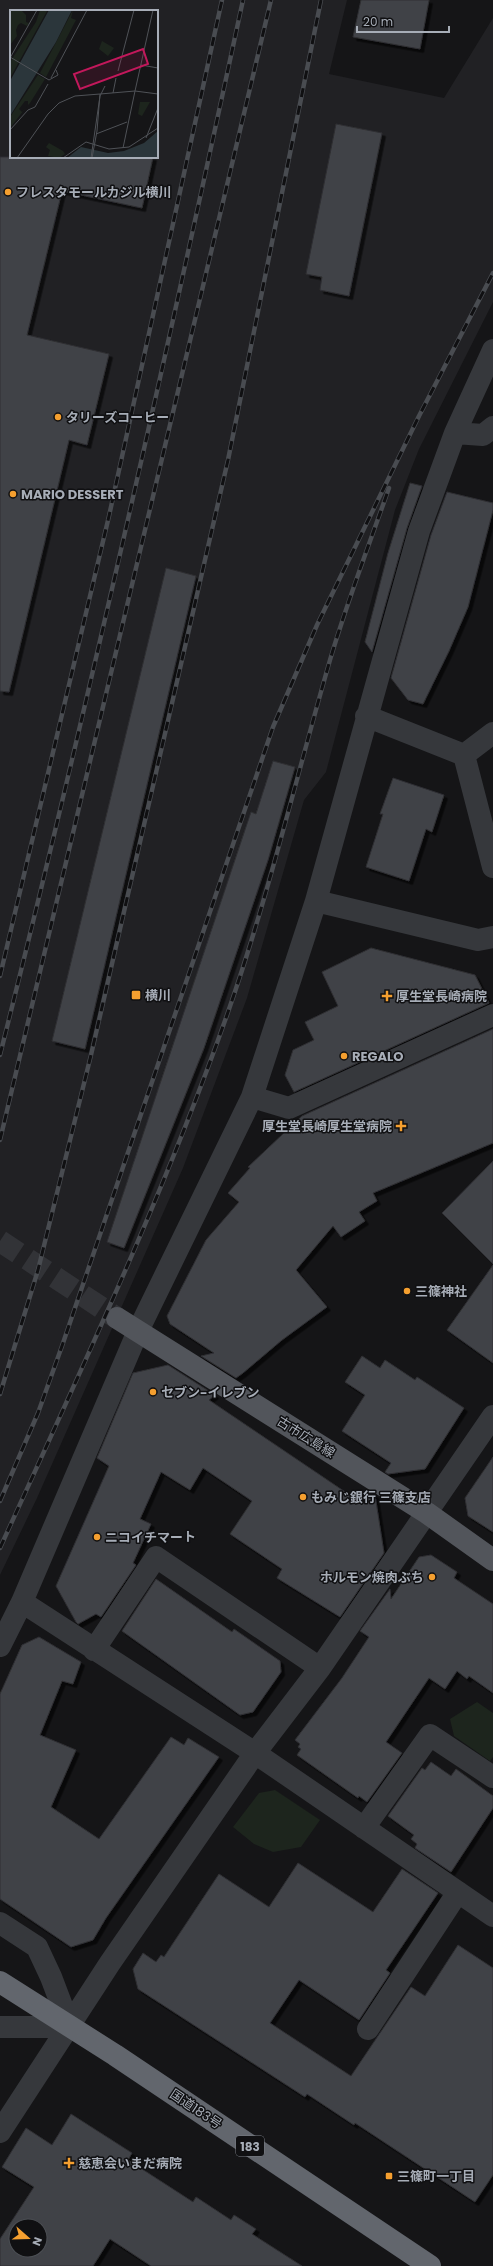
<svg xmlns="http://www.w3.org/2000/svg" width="493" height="2266" viewBox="0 0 493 2266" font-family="Poppins,'Noto Sans JP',sans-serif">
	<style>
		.built { fill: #212124; fill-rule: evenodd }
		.green { fill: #1d251d }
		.building { fill: #414347; stroke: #2f2f33; fill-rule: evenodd; filter: url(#shadow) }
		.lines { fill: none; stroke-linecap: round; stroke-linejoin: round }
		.major-tunnel { stroke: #323337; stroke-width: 22; stroke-dasharray: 22 11; stroke-linecap: butt }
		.minor { stroke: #36383c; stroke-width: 22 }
		.major { stroke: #52555b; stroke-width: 22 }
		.highway { stroke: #62666d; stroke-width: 22 }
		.rail-casing { stroke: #494c51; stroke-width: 4.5 }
		.rail { stroke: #101012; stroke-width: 3; stroke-dasharray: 9; stroke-linecap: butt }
		.poi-dot { fill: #f59f2f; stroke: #101012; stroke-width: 1.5 }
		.labels { text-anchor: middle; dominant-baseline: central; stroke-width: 3; stroke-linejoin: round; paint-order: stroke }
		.shield { fill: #101012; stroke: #7a7e86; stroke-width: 1 }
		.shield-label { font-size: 12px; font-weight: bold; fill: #a7adb7 }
		.poi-label { font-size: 13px; font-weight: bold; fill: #a7adb7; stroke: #101012; text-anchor: start }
		.street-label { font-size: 13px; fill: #a7adb7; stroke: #101012 }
		.inset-road { fill: none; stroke: #4f5257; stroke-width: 1 }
		.view { fill: #c2185b; fill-opacity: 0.15; stroke: #c2185b; stroke-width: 2 }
		.inset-edge { fill: none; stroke: #a7adb7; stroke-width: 2 }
	</style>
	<defs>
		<filter id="shadow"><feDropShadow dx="3.5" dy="3.5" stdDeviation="0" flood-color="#0009"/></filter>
	</defs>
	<rect width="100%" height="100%" fill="#151517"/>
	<path class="built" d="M0,0H347L329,74L444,98L493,18V302L419,449L395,510L326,772L304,800L247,998L183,1168L37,1498L0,1575ZM11,11H157V157H11Z"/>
	<path class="green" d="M477,1702L493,1713V1757L490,1761L454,1736L450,1719Z
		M275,1790L320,1820L301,1847L273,1852L254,1844L233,1827L259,1793Z"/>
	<path class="building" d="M361,0H429L420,49L353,37Z
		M336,124L382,133L349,296L320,290L322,277L306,274Z
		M0,157H153L142,208L62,191L27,335L109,354L87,445L69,440L9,692L0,691Z
		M410,483L422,486L407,528L372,652L365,642L388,553Z
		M447,492L493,503V510L468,607L449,651L423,704L408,700L391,678L431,535Z
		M166,568L196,576L85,1049L52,1041Z
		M273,761L295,767L268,860L204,1048L124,1248L107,1242L251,812L256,814Z
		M393,778L444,795L432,832L426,829L409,881L366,867L383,814H380Z
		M371,948L475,975L489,1003L294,1092L285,1075L293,1050L314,1040L305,1022L338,1006L322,972Z
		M493,1029V1143L373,1193L377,1201L359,1212L365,1221L341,1237L333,1226L296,1270L327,1307L282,1340L243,1373L236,1378L201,1356L214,1353L170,1324L167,1316L206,1240L239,1202L228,1193L250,1168L248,1167L302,1116Z
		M493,1161V1264L442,1213Z
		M493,1265V1363L447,1330Z
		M362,1356L380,1368L385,1360L415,1380L417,1377L464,1408L425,1469L388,1474L385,1472L391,1463L342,1431L365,1395L345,1382Z
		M168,1365L215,1395L209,1400L363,1504L371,1492L375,1495L384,1553L340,1617L277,1578L282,1569L230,1534L252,1501L203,1468L190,1490L161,1472L140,1519L151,1524L133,1563L136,1565L101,1617L96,1614L78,1624L76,1622L56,1586L109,1466L97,1458L133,1373Z
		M493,1457V1532L468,1516L465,1498Z
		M431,1555L457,1572L454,1578L493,1604V1693L469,1676L467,1679L457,1671L445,1689L429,1678L386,1742L402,1753L367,1802L359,1796L358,1798L297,1755L301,1749L298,1747L300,1744L295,1740L342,1678L369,1637L360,1631L390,1589L391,1599L419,1557Z
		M156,1579L232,1632L234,1629L280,1661L281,1672L253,1712L240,1715L122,1631Z
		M39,1637L81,1662L73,1684L62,1681L40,1735L76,1750L51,1807L99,1839L171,1737L184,1745L188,1738L219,1757L106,1918L93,1940L71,1947L0,1899V1694L22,1645Z
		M431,1762L451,1776L456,1769L493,1796V1808L451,1872L415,1848L417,1844L411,1839L414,1835L388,1816L422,1768L425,1770Z
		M298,1863L373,1912L402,1869L438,1893L386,1970L390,1973L359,2020L299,1980L270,2023L351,2076L411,1987L425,1996L458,1945L493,1968V2175L475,2202L355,2123L354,2125L307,2094L305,2097L138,1989L133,1969L143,1953L156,1962L161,1955L164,1957L219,1874L269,1907Z
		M71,2114L132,2153L128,2160L193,2202L196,2197L231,2220L234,2215L256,2229L252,2234L302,2266H151L110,2239L93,2266H0V2239L34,2187L2,2167L26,2128L52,2145ZM16,2226H40V2250H16Z"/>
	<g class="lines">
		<path class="major-tunnel" d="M0,1241L117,1318"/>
		<path class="minor" d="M455,433L483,435L493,427
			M366,716L464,755L493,867
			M464,755L493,733
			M316,901L478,940L493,937
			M252,1097L289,1108L493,1015
			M22,1602L255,1753L493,1916
			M0,1646L22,1602L138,1331L252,1097L316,901L419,531L455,433L493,350
			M94,1650L156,1557L320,1668
			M364,1828L430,1735L493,1777
			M0,1923L37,1947L51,1977L70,2027
			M0,2027H70
			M368,2029L458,1892
			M0,2132L110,1963L255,1753L320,1668L493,1416"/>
		<path class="major" d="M117,1318L427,1513L493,1560"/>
		<path class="highway" d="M0,1982L115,2055L430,2266"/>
		<defs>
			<path id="rail" d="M0,976L109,516L222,0
				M0,1055C88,705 167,353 243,0
				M0,1140L271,0
				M0,1394L38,1270L91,1055L228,460L321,0
				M0,1501L38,1413L62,1346L273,727L317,625L419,416L493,273
				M0,1548C80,1372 163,1197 227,1015C268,898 296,778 330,660C347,602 369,545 389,488"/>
		</defs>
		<use href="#rail" class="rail-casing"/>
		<use href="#rail" class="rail"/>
	</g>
	<g class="poi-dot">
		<circle cx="8" cy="192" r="4"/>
		<circle cx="58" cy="417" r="4"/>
		<circle cx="13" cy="494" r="4"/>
		<rect x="131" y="990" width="10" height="10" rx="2"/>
		<path d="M385 990h4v4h4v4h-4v4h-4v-4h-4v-4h4z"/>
		<circle cx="344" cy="1056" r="4"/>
		<path d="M399 1120h4v4h4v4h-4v4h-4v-4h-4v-4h4z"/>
		<circle cx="407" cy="1291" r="4"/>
		<circle cx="153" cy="1392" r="4"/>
		<circle cx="303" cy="1497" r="4"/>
		<circle cx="97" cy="1537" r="4"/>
		<circle cx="432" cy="1577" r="4"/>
		<path d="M67 2157h4v4h4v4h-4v4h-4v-4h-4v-4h4z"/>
		<rect x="385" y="2172" width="8" height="8" rx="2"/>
	</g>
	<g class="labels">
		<rect class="shield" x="236" y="2136" width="28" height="20" rx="3"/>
		<g class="shield-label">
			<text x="250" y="2146">183</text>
		</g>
		<g class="poi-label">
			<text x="16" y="192">フレスタモールカジル横川</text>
			<text x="66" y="417">タリーズコーヒー</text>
			<text x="21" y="494">MARIO DESSERT</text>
			<text x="145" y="995">横川</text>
			<text x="396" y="996">厚生堂長崎病院</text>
			<text x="352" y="1056">REGALO</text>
			<text x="392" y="1126" text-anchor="end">厚生堂長崎厚生堂病院</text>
			<text x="415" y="1291">三篠神社</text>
			<text x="161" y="1392">セブン-イレブン</text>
			<text x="311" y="1497">もみじ銀行 三篠支店</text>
			<text x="105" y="1537">ニコイチマート</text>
			<text x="424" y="1577" text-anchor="end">ホルモン焼肉ぶち</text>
			<text x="78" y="2163">慈恵会いまだ病院</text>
			<text x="397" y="2176">三篠町一丁目</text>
		</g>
		<g class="street-label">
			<text transform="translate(306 1437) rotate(32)">古市広島線</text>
			<text transform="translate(196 2109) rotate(34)">国道183号</text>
		</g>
	</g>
	<g transform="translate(10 10)">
		<rect width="148" height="148" fill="#151517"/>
		<path d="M0,0H11L16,5V12L19,13L17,16L11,13L8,15L6,20L7,26L0,35ZM30,0L37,1L0,68V52L26,12ZM63,0L61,8L66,10L36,67L30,63ZM92,31L104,38L98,46L89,39ZM28,65L35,69L20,93L18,95V91H15L9,99L12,102L17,96L0,118V107ZM130,92H140L132,106L128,104ZM39,133L53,141L55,144L49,148L38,146L40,140L36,137Z" fill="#1d251d"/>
		<path d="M39,0H62L46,32L0,106V71ZM148,121L147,148H57L71,137L98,143L114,141L134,133Z" fill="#2b363b"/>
		<path class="inset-road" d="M0,47L39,70L48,65L46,60M0,48L27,0M131,55L148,58M108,61L124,0M41,68L77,0M125,81L148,84M103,83L106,68M90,84L125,81L143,0M0,120L18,100L25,97L38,74M86,124L117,112M136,128L148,98M113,138L125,81M7,148L38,104L49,93L65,86L90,84M53,148L76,132L99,139L119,137L148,118M81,148L90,86L95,76M82,148L87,121L90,84"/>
		<path class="view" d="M133,39L138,54L70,79L64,64Z"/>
		<rect width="148" height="148" class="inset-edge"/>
	</g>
	<g transform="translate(28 2238) rotate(110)"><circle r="19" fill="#101012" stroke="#4c4f54"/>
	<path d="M0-3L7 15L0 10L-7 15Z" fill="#f59f2f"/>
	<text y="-6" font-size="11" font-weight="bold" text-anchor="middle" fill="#a7adb7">N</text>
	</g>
	<path d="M357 26v6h92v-6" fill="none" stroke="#a7adb7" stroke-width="2"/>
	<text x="363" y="26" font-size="12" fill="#a7adb7" stroke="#101012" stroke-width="3" paint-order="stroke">20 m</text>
</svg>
